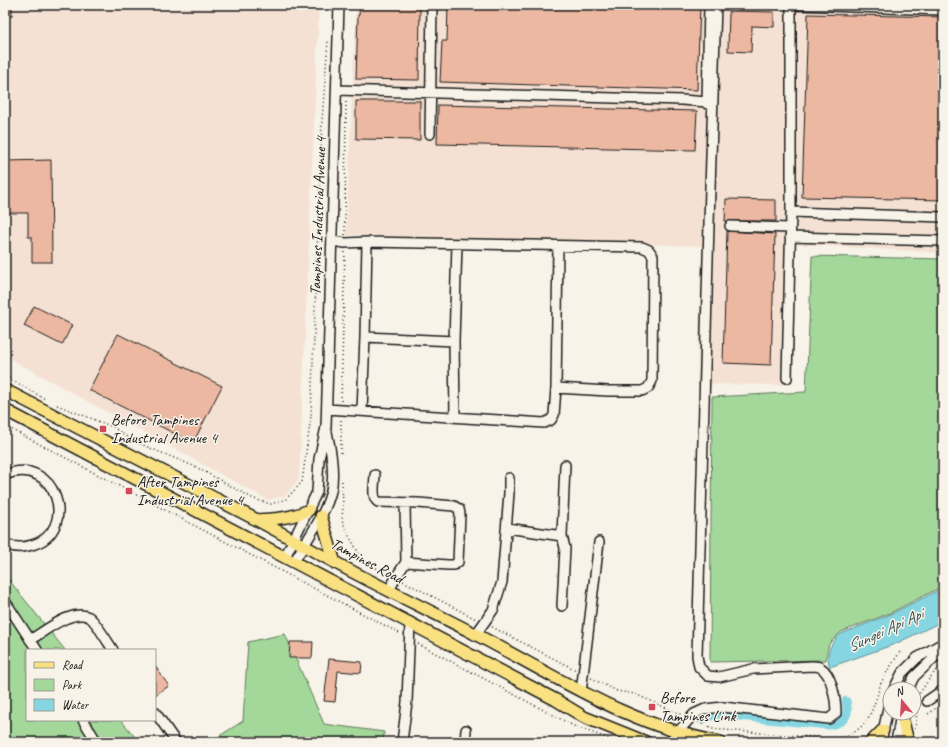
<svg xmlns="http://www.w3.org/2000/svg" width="948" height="747" viewBox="0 0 948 747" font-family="Caveat,sans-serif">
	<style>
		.built { fill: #f4e1d3 }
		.green { fill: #a4d89b; stroke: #607a5c }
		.water { fill: #86d6e2; stroke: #5c8c93 }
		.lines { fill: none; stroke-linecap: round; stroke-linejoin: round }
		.canal { stroke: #86d6e2; stroke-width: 9 }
		.building { fill: #edb8a1; stroke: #1c1c1c }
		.minor-casing { stroke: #1c1c1c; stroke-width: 12 }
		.major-casing { stroke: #1c1c1c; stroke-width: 14 }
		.path { stroke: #1c1c1c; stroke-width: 1.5; stroke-dasharray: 1 3; stroke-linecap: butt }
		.minor { stroke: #f7f3e8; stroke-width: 9 }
		.major { stroke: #f9e181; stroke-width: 11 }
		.poi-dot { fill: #d1495b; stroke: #f7f3e8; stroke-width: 1.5 }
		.labels { text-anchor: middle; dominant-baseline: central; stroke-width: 3; stroke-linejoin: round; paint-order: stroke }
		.street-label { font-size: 16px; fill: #1c1c1c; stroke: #f7f3e8 }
		.poi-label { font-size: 16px; fill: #1c1c1c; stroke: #f7f3e8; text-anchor: start }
		.water-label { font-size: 17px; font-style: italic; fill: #3c5457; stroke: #f7f3e8 }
	</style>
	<rect width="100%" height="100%" fill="#f7f3e8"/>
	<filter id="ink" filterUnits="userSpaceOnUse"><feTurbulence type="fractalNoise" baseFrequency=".025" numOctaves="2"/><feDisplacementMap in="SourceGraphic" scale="8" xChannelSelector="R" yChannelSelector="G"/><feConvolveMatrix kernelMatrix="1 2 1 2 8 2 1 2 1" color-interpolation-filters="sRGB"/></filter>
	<g filter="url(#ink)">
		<path class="built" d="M5,5H319L299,479L285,496L268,500L5,356Z
			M356,5H943V253L794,244L790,385L697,384L702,246L346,235Z"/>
		<path class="green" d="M812,256L943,259V586L890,613L841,632L829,644L827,652L826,660L710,662L712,397L806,392Z
			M5,575L65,650H27V720H121L139,742H5Z
			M285,634L324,724L384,732L383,742H210L243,721L248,642Z"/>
		<path class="water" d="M943,588V621L895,644L830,667C825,654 831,642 841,634L891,614Z"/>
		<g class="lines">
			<path class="canal" d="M702,719L718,714L829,725C844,722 850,717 846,701"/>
		</g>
		<path class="building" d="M5,5H12V16H5Z
			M360,5H420L419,80L356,79L358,15H359Z
			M448,5H700L697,90L440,82L442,41H447Z
			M729,11L774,12V27L752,26L751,52L728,51Z
			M808,14L943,17V200L802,197Z
			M356,101H420V140L356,139Z
			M438,105L697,111L695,150L437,144Z
			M51,160L52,262H32V237H28V213H5V161Z
			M726,199L776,200V221H725Z
			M727,231L775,234L771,365L723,363Z
			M34,306L72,325L62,345L24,326Z
			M118,334L222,386L193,443L89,390Z
			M290,642H313L312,658H289Z
			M329,659L362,662L361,673L338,671L335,702L324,701Z
			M155,666L169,686L155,695Z"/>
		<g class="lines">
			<defs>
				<path id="minor" d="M797,5L943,10
					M337,90L682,100L707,102
					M707,104L709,5
					M430,134L432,5
					M791,212L943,217
					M730,226L790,228
					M790,237L943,241
					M332,241L345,243L367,242L642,247L649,250L653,256L652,381L648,388L642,391H608L556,388
					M365,337L454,341
					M787,378L791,212V5
					M327,409L544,423L551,420L554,415L556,388L558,246
					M362,411L365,337L367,242
					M455,416L454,341L457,244
					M5,475C56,454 80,531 32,545C23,548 14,548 5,544
					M375,475C375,483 371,497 378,502L418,503L454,506L459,509L460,514L458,562L454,565H448L406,562
					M507,528L562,536L565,548L562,606
					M562,536L565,465
					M285,557L317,492L319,459L326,427L339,5
					M294,562C307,539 325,516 331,491C335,473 331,450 327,432
					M389,591L396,577L406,562L405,504
					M5,601L37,650
					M476,634L493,610L502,582L509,493V478
					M30,640C45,631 73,608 89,617C94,619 109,644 113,650
					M894,689L902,673L917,658L943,643
					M908,689L914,677L936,656L943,651
					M581,692L599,542
					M927,701L943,690
					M155,712L176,742
					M83,720L97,742
					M677,733L694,714L705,709L723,707L829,719L836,713C836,701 832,674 821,668C819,666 814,666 812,666L753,669L719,677L708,676L699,667L697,656L710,188L716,5
					M402,742L407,702L410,622
					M465,742L466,730
					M881,742L890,698
					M896,742L901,714"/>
				<path id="major" d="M5,390C88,433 172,476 255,519C282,533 309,549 336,563C382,588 429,610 475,634C554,675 631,727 720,742
					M5,410L556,700L584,717L646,742
					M321,516L335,563
					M256,520C275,519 292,518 309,510
					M901,713L908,742
					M871,742L883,730"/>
			</defs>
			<use href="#minor" class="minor-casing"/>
			<use href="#major" class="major-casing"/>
			<path class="path" d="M345,235L346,99
				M5,376L45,399
				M341,401L345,251
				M57,405L113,427L133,441L196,467L254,499L271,504L286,499L302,482L311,416L322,121L328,41
				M5,426L401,634
				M341,453V419
				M342,481L343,506L342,520L349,536L364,562L389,574
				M403,581L476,619
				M492,627L576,670
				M418,644L574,726L615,741
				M591,678L617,691L635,694L682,715
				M918,697L919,694L932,675L943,664
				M928,714L943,703
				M698,722L712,729L835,739C858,734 868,724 875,702C878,695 879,687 882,681C887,671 894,661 900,652
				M915,729L918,703"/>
			<use href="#minor" class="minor"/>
			<use href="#major" class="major"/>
		</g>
	</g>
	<g class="poi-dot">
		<rect x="99" y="425" width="8" height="8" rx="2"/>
		<rect x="125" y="487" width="8" height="8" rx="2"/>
		<rect x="648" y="703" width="8" height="8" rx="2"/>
	</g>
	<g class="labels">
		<g class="street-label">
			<text transform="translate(318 216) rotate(-88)">Tampines Industrial Avenue 4</text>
			<text transform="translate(367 561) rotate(28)">Tampines Road</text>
		</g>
		<g class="poi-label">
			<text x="111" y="420">Before Tampines<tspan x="111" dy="18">Industrial Avenue 4</tspan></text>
			<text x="137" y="482">After Tampines<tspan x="137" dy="18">Industrial Avenue 4</tspan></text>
			<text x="660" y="698">Before<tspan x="660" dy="18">Tampines Link</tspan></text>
		</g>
		<g class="water-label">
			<text transform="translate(885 630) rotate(-25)">Sungei Api Api</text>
		</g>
	</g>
	<rect width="948" height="747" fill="none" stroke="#f7f3e8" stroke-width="20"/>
	<rect x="10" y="10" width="928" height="727" fill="none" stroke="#1c1c1c" stroke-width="1.5" filter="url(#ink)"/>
	<rect x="26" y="649" width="130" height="72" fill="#f7f3e8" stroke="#9f9d96"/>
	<rect x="34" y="662" width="20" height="6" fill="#f9e181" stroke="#9f9d96"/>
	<text x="62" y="669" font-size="12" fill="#1c1c1c">Road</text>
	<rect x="34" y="679" width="20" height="12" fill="#a4d89b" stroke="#9f9d96"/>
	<text x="62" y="689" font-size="12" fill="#1c1c1c">Park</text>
	<rect x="34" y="699" width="20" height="12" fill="#86d6e2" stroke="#9f9d96"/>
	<text x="62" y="709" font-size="12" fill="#1c1c1c">Water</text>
	<g transform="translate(902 701) rotate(342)"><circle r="19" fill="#f7f3e8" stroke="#9f9d96"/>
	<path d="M0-3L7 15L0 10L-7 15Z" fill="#d1495b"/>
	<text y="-6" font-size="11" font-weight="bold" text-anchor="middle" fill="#1c1c1c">N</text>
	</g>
</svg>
